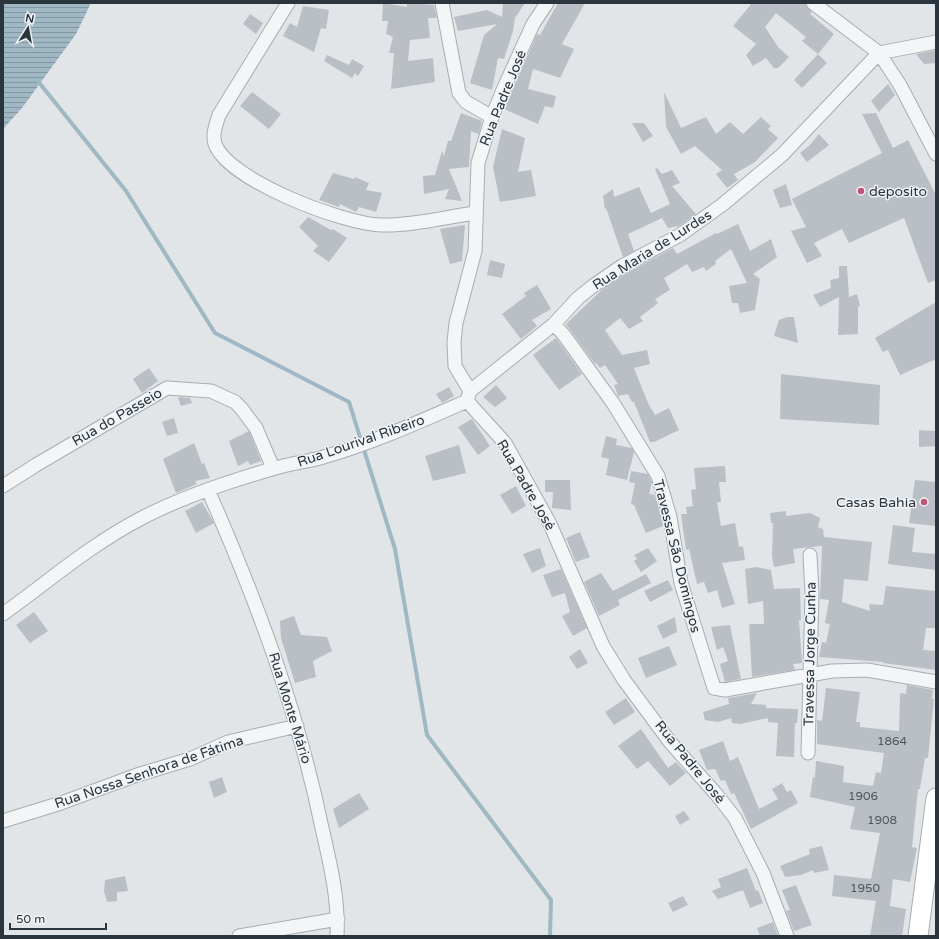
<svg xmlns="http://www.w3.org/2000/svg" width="939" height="939" viewBox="0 0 939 939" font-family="'Varela Round',sans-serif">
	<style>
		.water { fill: url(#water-rules) }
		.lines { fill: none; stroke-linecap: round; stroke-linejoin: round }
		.stream { stroke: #a0b8c4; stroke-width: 4 }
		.building { fill: #b9bfc4 }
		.minor-casing { stroke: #a7adb2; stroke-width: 15 }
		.secondary-casing { stroke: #a7adb2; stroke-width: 21 }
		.minor { stroke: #f3f5f7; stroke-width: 13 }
		.secondary { stroke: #fff; stroke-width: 19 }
		.poi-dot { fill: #c05378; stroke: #f0f4f6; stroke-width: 1.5 }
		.labels { text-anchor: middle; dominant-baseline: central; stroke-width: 3; stroke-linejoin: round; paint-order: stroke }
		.number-label { font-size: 12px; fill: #4e5860 }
		.street-label { font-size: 14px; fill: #2b353e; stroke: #f0f4f6 }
		.poi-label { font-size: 14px; fill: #2b353e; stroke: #f0f4f6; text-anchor: start }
	</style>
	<defs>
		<pattern id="water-rules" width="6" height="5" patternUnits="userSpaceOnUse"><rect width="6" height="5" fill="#a0b8c4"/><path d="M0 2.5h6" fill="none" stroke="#8396a1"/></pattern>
	</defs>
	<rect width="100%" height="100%" fill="#e1e5e8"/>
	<path class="water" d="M3,3H91L76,34L22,108L3,129Z"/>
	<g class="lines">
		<path class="stream" d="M37,80L126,191L215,333L349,402L395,549L427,735L551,900L550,936"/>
	</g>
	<path class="building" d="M383,3L407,7V3L434,5L437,18H428L430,38L410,40L408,61L433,58L435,82L391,89L394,53H389L393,37L386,34L388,21H382Z
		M503,3H525L515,18L513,31L504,59L498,58L492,90L470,83L484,35L497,24L458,31L454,17L487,10L502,17Z
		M558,3H585L562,44L574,49L560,78L533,69L528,89L556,96L553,108L545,106L538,124L504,109L537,34L540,35Z
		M752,3H805L812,12L810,14L834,34L818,54L802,41L806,37L776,13L765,27L778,47L789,57L778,68H774L766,58L753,66L746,55L756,44L733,26Z
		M303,6L329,10L326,29L321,28L314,52L283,36L290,23L297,27Z
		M250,14L263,23L256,34L243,24Z
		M936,50V63L924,64L916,54Z
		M818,54L827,63L802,88L794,80Z
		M327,55L349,65L352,59L364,66L358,76L355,73L352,78L324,61Z
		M888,84L895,95L879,112L871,101Z
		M252,92L281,114L269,129L240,106Z
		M664,92L681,128L706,117L716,134L730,122L743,134L761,117L771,126L768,129L778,138L755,162L734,174L738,180L727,188L716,174L722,170L695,146L681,154L666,127Z
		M461,113L482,121L479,134L471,131L469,167L449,169L462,201L445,199L449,189L424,194L423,176L435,175L442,151L444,156L448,141H451Z
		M876,113L893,148L908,140L936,195V280L928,283L904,218L849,243L842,229L814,243L822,256L807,263L791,231L806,227L792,199L882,153L862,114Z
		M632,123H644L653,136L643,142Z
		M502,129L525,138L518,172L531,170L536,196L500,202L493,167Z
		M819,134L829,145L807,162L800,153L810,145Z
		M657,168L662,174L672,170L680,183L672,186L696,214L679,226L668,228L662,218L628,234L634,251L623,257L606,208L605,209L603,196L613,189L614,197L639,187L651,213L670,204L655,169Z
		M333,173L354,179L355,177L369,183L366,190L382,193L376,212L359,207L356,212L340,204L339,207L319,200Z
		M786,184L792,205L780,208L773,190Z
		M308,217L331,230L333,229L347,238L329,262L313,251L318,246L299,227Z
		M738,224L750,251L771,239L777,257L753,274L760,279L755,310L740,313L738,303H732L729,286L747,283L731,249L715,261L716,264L706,271L704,267L692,272L687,264L664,278L670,290L655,299L658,303L640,317L643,321L629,329L620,318L605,330L622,355L647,350L650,364L634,368L648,403L655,415L669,408L679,430L654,442H650L634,402H632L628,394L618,396L614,385L618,384L605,365L600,368L596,363L595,364L566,324L606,286L626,273L673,248L677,254L716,233L717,234Z
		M465,225L462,261L450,264L440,229Z
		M490,260L505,264L502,278L487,275Z
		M839,266H847L849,297L857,294L860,306L858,307V334L838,335L839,297L820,307L813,295L831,288L830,280L839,278Z
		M537,285L551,309L532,320L537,326L521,339L502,314L526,296L524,293Z
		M936,302V359L900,375L888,350L883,352L875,338Z
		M787,317H794L798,343L774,336L779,320Z
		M556,338L582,374L559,390L533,355Z
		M149,368L158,381L142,393L133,379Z
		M781,374L880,385L879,425L780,419Z
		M496,385L507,398L495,407L483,397Z
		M449,387L454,396L442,403L436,394Z
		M178,397L190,398L192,403L181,406Z
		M174,418L178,433L167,436L162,422Z
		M472,419L490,446L478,455L458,427Z
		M919,430L936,431V446L919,447Z
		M249,431L261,461L250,465L248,461L238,466L229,441Z
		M606,436L617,439L616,445L632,448L634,452L627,480L606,475L609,459L601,457Z
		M194,443L202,464L204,463L210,478L195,481L197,484L176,493L163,459Z
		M459,445L466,473L433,481L425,456Z
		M725,466L726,482H719L721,502H717L721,526L735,523L739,547L743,546L745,560L722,563L735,604L722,608L717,590L708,593L704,582L697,584L689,549L686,550L681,514H687L686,507L693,506L691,490L696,489L694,468Z
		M631,471L648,474L652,482L649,494L655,495L662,519L663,526L646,533L634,505L631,504L635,483L629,482Z
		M545,480H570L571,510L552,508L553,492H545Z
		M915,480L936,482V526L909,523Z
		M516,486L526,506L512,514L500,495Z
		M202,502L214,523L196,533L185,511Z
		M786,511V516L810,513L820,518L818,527L823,529L824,537L872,542L868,581L844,579L842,602L870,611L869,604L883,605L886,586L936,591V628H926L923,650L936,651V670L883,663V662L819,657L822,642L826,643L830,624L825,623L829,600L820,599L822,546L793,549L795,563L774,567L772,556L773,523H771L770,513Z
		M893,525L915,528L912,552L936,554V570L888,564Z
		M580,532L590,557L576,562L566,538Z
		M540,548L546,566L532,573L523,554Z
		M648,548L657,561L641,572L634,561L637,559L634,555Z
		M756,567L771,570L774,589L800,588L801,620H799L802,663L793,664L795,670L752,677L749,624H764L763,601L748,604L745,569Z
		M561,569L587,628L573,636L562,616L570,612L565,593L552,597L543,575Z
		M601,573L613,591L646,574L651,583L618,600L620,605L599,616L584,582Z
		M668,580L673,590L650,602L644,591Z
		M34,612L48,631L30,643L16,625Z
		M294,616L301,635L327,637L332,651L313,661L316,677L295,683L281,638L280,621Z
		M675,617L677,632L663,639L657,626Z
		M730,625L741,679L725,682L720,664L728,661L723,647L717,650L711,627Z
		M669,646L677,665L646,678L638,658Z
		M580,649L588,663L577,669L569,657Z
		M907,685L933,690L932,699H934L928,758H925L920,789H918L912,847L917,848L910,882L893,879L890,906L906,909L902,936H870L876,901L832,896L834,875L871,879L880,833L850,829L855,807L810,797L813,777L815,778L816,761L844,766L843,782L873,786L876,772L881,773L884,753L817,744V720L822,721L826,688L860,692L856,722H860V727L899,731L900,693L906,694Z
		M757,693L751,704L766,705V708L798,709L797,723H795L794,757L776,756L778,723L768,722V718L740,724L732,723L731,718L718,722L705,720L703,712L729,704L728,698Z
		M626,698L635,712L614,725L605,712Z
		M641,729L668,768L676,762L686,773L670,786L648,761L637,769L618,746Z
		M723,741L730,761L738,757L759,809L778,799L772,789L782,783L787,792L791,790L798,803L751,829L734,793L731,794L725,780L721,781L715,769L707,770L699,750Z
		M222,777L227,792L214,798L209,782Z
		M359,793L369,809L339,828L333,809Z
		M684,811L690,819L680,825L675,816Z
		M822,846L829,870L814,873L813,870L801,875L785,877L780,866L810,854L809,849Z
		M747,868L756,891L758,890L763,903L750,908L743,890L718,899L712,891L721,887L718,879Z
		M125,876L128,891L117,892V901L107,902L104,891L105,880Z
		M796,885L812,925L794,931L786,911L790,910L782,890Z
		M683,896L688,905L673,912L668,903Z
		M773,922L778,936H760L757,928Z"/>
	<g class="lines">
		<defs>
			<path id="minor" d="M288,3L219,115C216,125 212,134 215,144C229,181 344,224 381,225C411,226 446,217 475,213
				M442,3L459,93L466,102L492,117
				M813,3L879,53L900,85L936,154
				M554,324L564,335L613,403L658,476L670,517L681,583L714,688L725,690L832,671L867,670L936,682
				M470,391L467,401L505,443L550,524L603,646L624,680L670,742L717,795L735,818L763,873L787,936
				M470,391L554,324L578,298L593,286L622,266L680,235L722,205L782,155L879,53L936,42
				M470,391L455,366L454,342L456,323L475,251L478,163L492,117L503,90L533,24L547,3
				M3,486L36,465L167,388L211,391L235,402L241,408L256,428L273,468
				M208,490C256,599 298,711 322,828C330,863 339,900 337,936
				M3,614C48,582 90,545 140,519C181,497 227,482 272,469C288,464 304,462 320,458C370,444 419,422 467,401
				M808,753L812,592L810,555
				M3,821L61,803L137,775L190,759L228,742L297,726
				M239,936L338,919"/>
			<path id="secondary" d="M918,936L936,798"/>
		</defs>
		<use href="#minor" class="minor-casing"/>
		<use href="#secondary" class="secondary-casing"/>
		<use href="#minor" class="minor"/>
		<use href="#secondary" class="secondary"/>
	</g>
	<g class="poi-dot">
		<circle cx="861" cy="191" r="4"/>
		<circle cx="924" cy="502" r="4"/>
	</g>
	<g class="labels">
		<g class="number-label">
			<text x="892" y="741">1864</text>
			<text x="863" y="796">1906</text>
			<text x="882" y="820">1908</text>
			<text x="865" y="888">1950</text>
		</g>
		<g class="street-label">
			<text transform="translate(503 98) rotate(-68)">Rua Padre José</text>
			<text transform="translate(652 250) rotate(-32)">Rua Maria de Lurdes</text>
			<text transform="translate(117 417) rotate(-30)">Rua do Passeio</text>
			<text transform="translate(361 441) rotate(-19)">Rua Lourival Ribeiro</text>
			<text transform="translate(526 485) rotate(60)">Rua Padre José</text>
			<text transform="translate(677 556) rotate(76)">Travessa São Domingos</text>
			<text transform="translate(810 654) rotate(-89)">Travessa Jorge Cunha</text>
			<text transform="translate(290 708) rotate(73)">Rua Monte Mário</text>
			<text transform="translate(690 762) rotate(51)">Rua Padre José</text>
			<text transform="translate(149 772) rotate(-19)">Rua Nossa Senhora de Fátima</text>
		</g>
		<g class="poi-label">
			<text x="869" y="191">deposito</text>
			<text x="916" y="502" text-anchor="end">Casas Bahia</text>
		</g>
	</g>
	<rect width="939" height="939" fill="none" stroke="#2b353e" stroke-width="8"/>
	<g transform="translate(28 28) rotate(11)" stroke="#f0f4f6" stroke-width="3" paint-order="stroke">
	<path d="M0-3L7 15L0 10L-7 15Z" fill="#2b353e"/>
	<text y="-6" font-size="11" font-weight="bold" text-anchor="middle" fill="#2b353e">N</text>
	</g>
	<path d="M10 923v6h96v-6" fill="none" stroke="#2b353e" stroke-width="2"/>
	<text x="16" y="923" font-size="12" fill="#2b353e" stroke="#f0f4f6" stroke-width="3" paint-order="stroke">50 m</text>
</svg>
